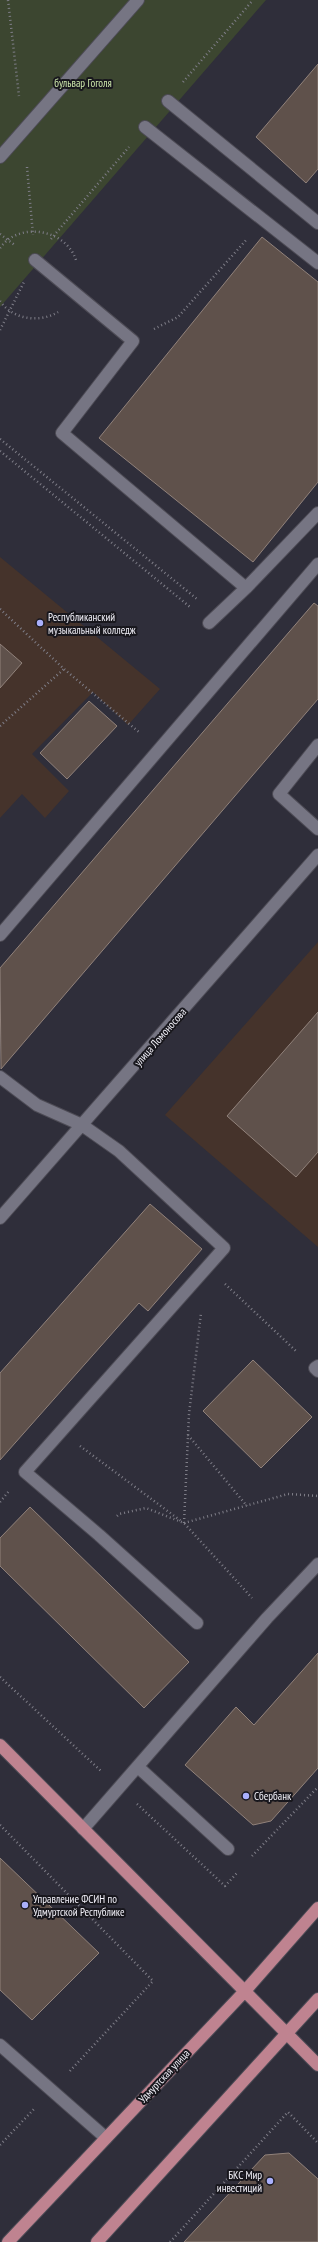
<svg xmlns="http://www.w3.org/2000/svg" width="318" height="2242" viewBox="0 0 318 2242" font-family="'PT Sans Narrow',sans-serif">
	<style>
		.education { fill: #45332b }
		.green { fill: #3c4630 }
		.building { fill: #5f514b; stroke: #91827b }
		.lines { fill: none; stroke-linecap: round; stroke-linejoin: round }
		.minor-casing { stroke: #4d4b55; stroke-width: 14 }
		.major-casing { stroke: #4d4b55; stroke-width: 14 }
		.path { stroke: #7f7e88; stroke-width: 2.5; stroke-dasharray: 1 3; stroke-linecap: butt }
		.minor { stroke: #767583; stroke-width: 12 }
		.major { stroke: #bf8390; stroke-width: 12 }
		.poi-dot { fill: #aab0fc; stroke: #18171d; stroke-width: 1.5 }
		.labels { text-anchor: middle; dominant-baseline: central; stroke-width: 4; stroke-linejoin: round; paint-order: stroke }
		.park-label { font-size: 11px; fill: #cde7ab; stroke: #18171d }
		.poi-label { font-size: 11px; fill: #f3f2fa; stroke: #18171d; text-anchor: start }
		.street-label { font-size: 11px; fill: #f3f2fa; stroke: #18171d }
	</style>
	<rect width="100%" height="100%" fill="#2f2e3a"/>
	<path class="education" d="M0,557L160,689L128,725L93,692L32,754L69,791L45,818L22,794L0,818Z
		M318,942V1247L165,1115Z"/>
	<path class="green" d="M0,0H266L0,307Z"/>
	<path class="building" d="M318,64V169L306,183L256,137Z
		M262,237L318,282V482L253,562L99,438Z
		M314,603L318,606V699L1,1069L0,968Z
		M0,644L22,663L0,688Z
		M89,701L117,726L67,779L40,753Z
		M318,1012V1152L296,1177L227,1116Z
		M150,1204L202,1249L148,1311L139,1303L0,1460V1373Z
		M253,1360L312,1417L261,1468L203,1411Z
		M30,1507L189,1662L144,1708L0,1566V1538Z
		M318,1653V1768L271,1821L253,1825L185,1765L236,1707L254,1725Z
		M0,1858L99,1953L32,2020L0,1990Z
		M289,2153L318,2179V2242H184L265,2155Z"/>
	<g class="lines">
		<defs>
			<path id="minor" d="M168,101L318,223
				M145,127L318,263
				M0,157L138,0
				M35,260L133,341L62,433L246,588
				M209,623L246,588L318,513
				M318,745L279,794L318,829
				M0,935L318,564
				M0,1077L37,1105L82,1125L119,1151L224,1248L25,1472L99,1535L197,1623
				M0,1218L318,855
				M318,1366L315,1368L318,1371
				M138,1767L228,1849
				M83,1829L267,1618L318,1564
				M0,2045L106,2138"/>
			<path id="major" d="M0,1745L318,2065
				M8,2242L245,1991L318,1908
				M97,2242L318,1999"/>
		</defs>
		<use href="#minor" class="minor-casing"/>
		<use href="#major" class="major-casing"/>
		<path class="path" d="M8,0L19,96
			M183,82L253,0
			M27,167L33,235
			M0,234L16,246
			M51,239L129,147
			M0,248C19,221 66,229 76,260
			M0,301C13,320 40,323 58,312
			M154,329L178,317L247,239
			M0,330L24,282
			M0,439L197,599
			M0,451L190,607
			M0,609L64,669L140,733
			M0,726L64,669
			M225,1284L297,1352
			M188,1435L247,1506
			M80,1446L181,1521
			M0,1502L9,1491
			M117,1516L119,1514L146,1508L184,1523L252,1598
			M184,1523L189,1414L201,1313
			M184,1523L288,1494L318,1496
			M0,1677L101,1771
			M137,1804L225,1886L237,1873
			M0,1825L153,1981L69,2072
			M252,1856L318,1787
			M0,2145L34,2109
			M170,2242L288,2112L318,2143"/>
		<use href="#minor" class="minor"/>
		<use href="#major" class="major"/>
	</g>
	<g class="poi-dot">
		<circle cx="40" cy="623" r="4"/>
		<circle cx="246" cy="1796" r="4"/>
		<circle cx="25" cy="1905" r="4"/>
		<circle cx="270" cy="2181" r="4"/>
	</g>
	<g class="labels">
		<g class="park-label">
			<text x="83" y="83">бульвар Гоголя</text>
		</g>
		<g class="poi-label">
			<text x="48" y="617">Республиканский<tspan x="48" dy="13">музыкальный колледж</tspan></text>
			<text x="254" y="1796">Сбербанк</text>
			<text x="33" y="1899">Управление ФСИН по<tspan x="33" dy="13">Удмуртской Республике</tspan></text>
			<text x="262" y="2175" text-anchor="end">БКС Мир<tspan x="262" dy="13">инвестиций</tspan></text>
		</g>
		<g class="street-label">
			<text transform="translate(160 1037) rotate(-49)">улица Ломоносова</text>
			<text transform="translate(164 2076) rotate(-47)">Удмуртская улица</text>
		</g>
	</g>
</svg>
